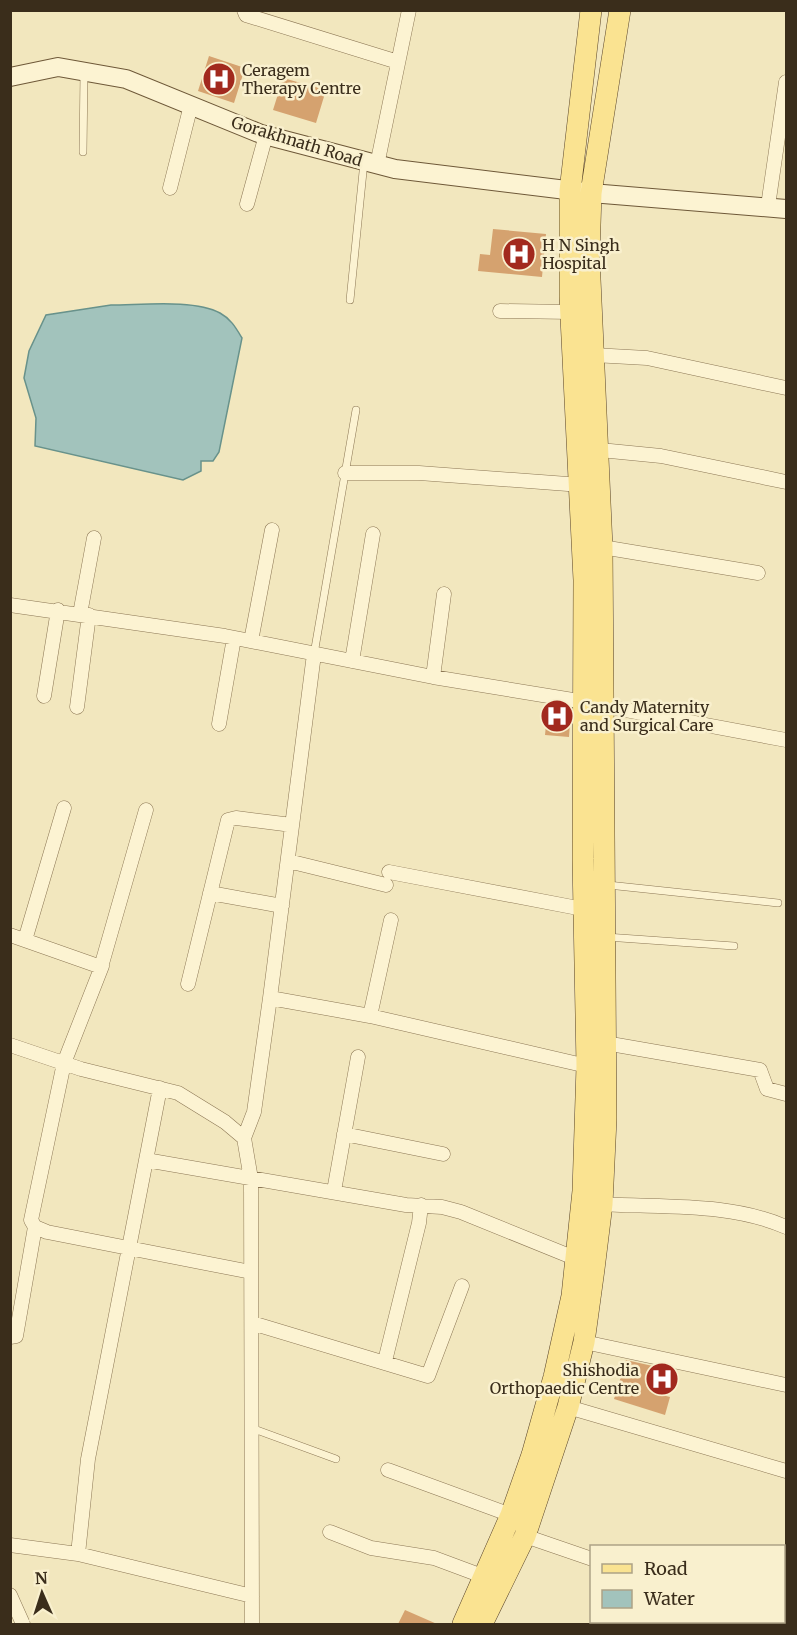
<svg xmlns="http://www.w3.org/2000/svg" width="797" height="1635" viewBox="0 0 797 1635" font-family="Merriweather,serif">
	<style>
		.water { fill: #a2c3bc; stroke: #68928b; stroke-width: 1.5 }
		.building { fill: #d5a26f }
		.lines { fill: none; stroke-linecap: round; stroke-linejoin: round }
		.lane-casing { stroke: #8c7755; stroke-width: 8 }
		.street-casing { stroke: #8c7755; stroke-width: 15 }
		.secondary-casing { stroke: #6e5838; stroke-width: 20 }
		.primary-casing { stroke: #59442a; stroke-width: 22 }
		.lane { stroke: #fcf3d2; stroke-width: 7 }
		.street { stroke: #fcf3d2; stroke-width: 14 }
		.secondary { stroke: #fcf3d2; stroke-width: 18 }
		.primary { stroke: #fae391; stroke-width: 21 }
		.labels { text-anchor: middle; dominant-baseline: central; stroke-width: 5; stroke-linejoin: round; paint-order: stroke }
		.poi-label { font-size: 16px; fill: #3a2d1b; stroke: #f9f0ce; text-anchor: start }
		.street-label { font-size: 16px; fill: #3a2d1b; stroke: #f9f0ce }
	</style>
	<rect width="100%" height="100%" fill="#f2e7be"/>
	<path class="water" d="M111,305C141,305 195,299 220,313C231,319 236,328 242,338L219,452L213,461H201V471L183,480L35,446L36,418L24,378L29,351L46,315Z"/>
	<path class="building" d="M209,56L245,68L234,103L198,91Z
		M283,78L326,90L316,123L273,110Z
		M493,229L546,234L542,277L478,271L480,254L490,255Z
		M548,705L571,709L569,737L545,735Z
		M626,1360L675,1371L666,1396L670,1397L665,1415L614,1399Z
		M405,1610L437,1624H398Z"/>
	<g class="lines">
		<defs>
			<path id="lane" d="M83,152L84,73
				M350,300L364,162
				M314,654L356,410
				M608,885L778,903
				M606,937L734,946
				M251,1428L336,1459"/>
			<path id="street" d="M244,10L246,15L398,62
				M377,165L409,10
				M170,188L191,105
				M247,204L266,135
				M768,206L786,82
				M500,311L571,312
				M593,355L647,358L786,388
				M600,450L661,456L786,482
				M345,473H419L581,485
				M602,547L758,573
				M10,605L225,636L433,677L585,702
				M80,614L94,538
				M251,641L272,530
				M352,661L373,534
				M433,677L444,594
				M44,696L58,610
				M604,706L786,740
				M77,707L89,615
				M219,724L234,638
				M288,861L386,885
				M389,872L583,909
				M210,893L282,906
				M10,935L101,967L146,810
				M25,940L64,808
				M102,966L64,1063L31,1220L35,1227L47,1232L251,1272
				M188,984L228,820L236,818L292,825
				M270,998L370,1016L587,1066
				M370,1016L391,920
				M605,1043L760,1070L767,1089L786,1094
				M10,1045L81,1069L178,1093L225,1122L244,1138L251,1179L252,1624
				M344,1134L443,1154
				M244,1138L254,1112L270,998L314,654
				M146,1160L406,1205L442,1207L461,1212L577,1259
				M334,1191L358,1057
				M602,1204C663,1208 729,1202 786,1227
				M252,1323L428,1376L462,1286
				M10,1337L16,1336L35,1227
				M584,1342L786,1385
				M385,1361L419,1223L421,1205
				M568,1407L786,1471
				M388,1470L511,1515
				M330,1532L371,1548L434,1558L485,1577
				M525,1536L592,1559
				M10,1545L78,1554L252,1596
				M78,1554L88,1459L160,1088
				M10,1595L23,1624
				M784,1621L786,1622
				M732,1624L733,1622"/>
			<path id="secondary" d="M10,77L58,67L126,79L261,134L395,169L591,193L786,209"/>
			<path id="primary" d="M463,1624L511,1515L532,1455L554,1377L572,1296L583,1191L587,1066L583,859L584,580L570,297V191L591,10
				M482,1624L525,1536L568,1407L584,1342L594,1269L602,1204L606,1119L602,547L589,257L591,193L620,10"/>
		</defs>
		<use href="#lane" class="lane-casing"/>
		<use href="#street" class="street-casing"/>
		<use href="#secondary" class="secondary-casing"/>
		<use href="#primary" class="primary-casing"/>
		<use href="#lane" class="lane"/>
		<use href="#street" class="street"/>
		<use href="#secondary" class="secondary"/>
		<use href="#primary" class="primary"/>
	</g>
	<defs>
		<symbol id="hospital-disc" viewBox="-11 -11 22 22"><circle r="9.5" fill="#a2291e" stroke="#f9f0ce"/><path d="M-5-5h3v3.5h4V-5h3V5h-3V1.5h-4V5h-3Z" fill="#fff"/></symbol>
	</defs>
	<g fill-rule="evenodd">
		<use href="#hospital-disc" x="200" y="60" width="38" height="38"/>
		<use href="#hospital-disc" x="500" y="235" width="38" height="38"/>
		<use href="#hospital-disc" x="538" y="697" width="38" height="38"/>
		<use href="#hospital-disc" x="643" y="1360" width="38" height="38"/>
	</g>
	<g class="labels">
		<g class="poi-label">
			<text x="242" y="70">Ceragem<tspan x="242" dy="18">Therapy Centre</tspan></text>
			<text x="542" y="245">H N Singh<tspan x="542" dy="18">Hospital</tspan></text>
			<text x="580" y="707">Candy Maternity<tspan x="580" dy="18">and Surgical Care</tspan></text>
			<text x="639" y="1370" text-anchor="end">Shishodia<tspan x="639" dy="18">Orthopaedic Centre</tspan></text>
		</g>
		<g class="street-label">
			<text transform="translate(297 141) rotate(17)">Gorakhnath Road</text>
		</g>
	</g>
	<rect width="797" height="1635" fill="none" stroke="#3a2d1b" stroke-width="24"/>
	<rect x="590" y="1545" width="195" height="78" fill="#f9f0ce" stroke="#ada286" stroke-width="1.5"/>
	<rect x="602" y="1564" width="30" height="9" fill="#fae391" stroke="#ada286" stroke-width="1.5"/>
	<text x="644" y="1575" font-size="18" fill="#3a2d1b">Road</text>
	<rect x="602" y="1590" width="30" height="18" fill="#a2c3bc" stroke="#ada286" stroke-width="1.5"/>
	<text x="644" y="1605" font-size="18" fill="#3a2d1b">Water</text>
	<g transform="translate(42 1593) rotate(357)" stroke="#f9f0ce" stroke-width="4.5" paint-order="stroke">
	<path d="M0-4.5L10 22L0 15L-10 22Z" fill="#3a2d1b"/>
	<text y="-9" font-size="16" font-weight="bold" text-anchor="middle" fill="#3a2d1b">N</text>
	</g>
</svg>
